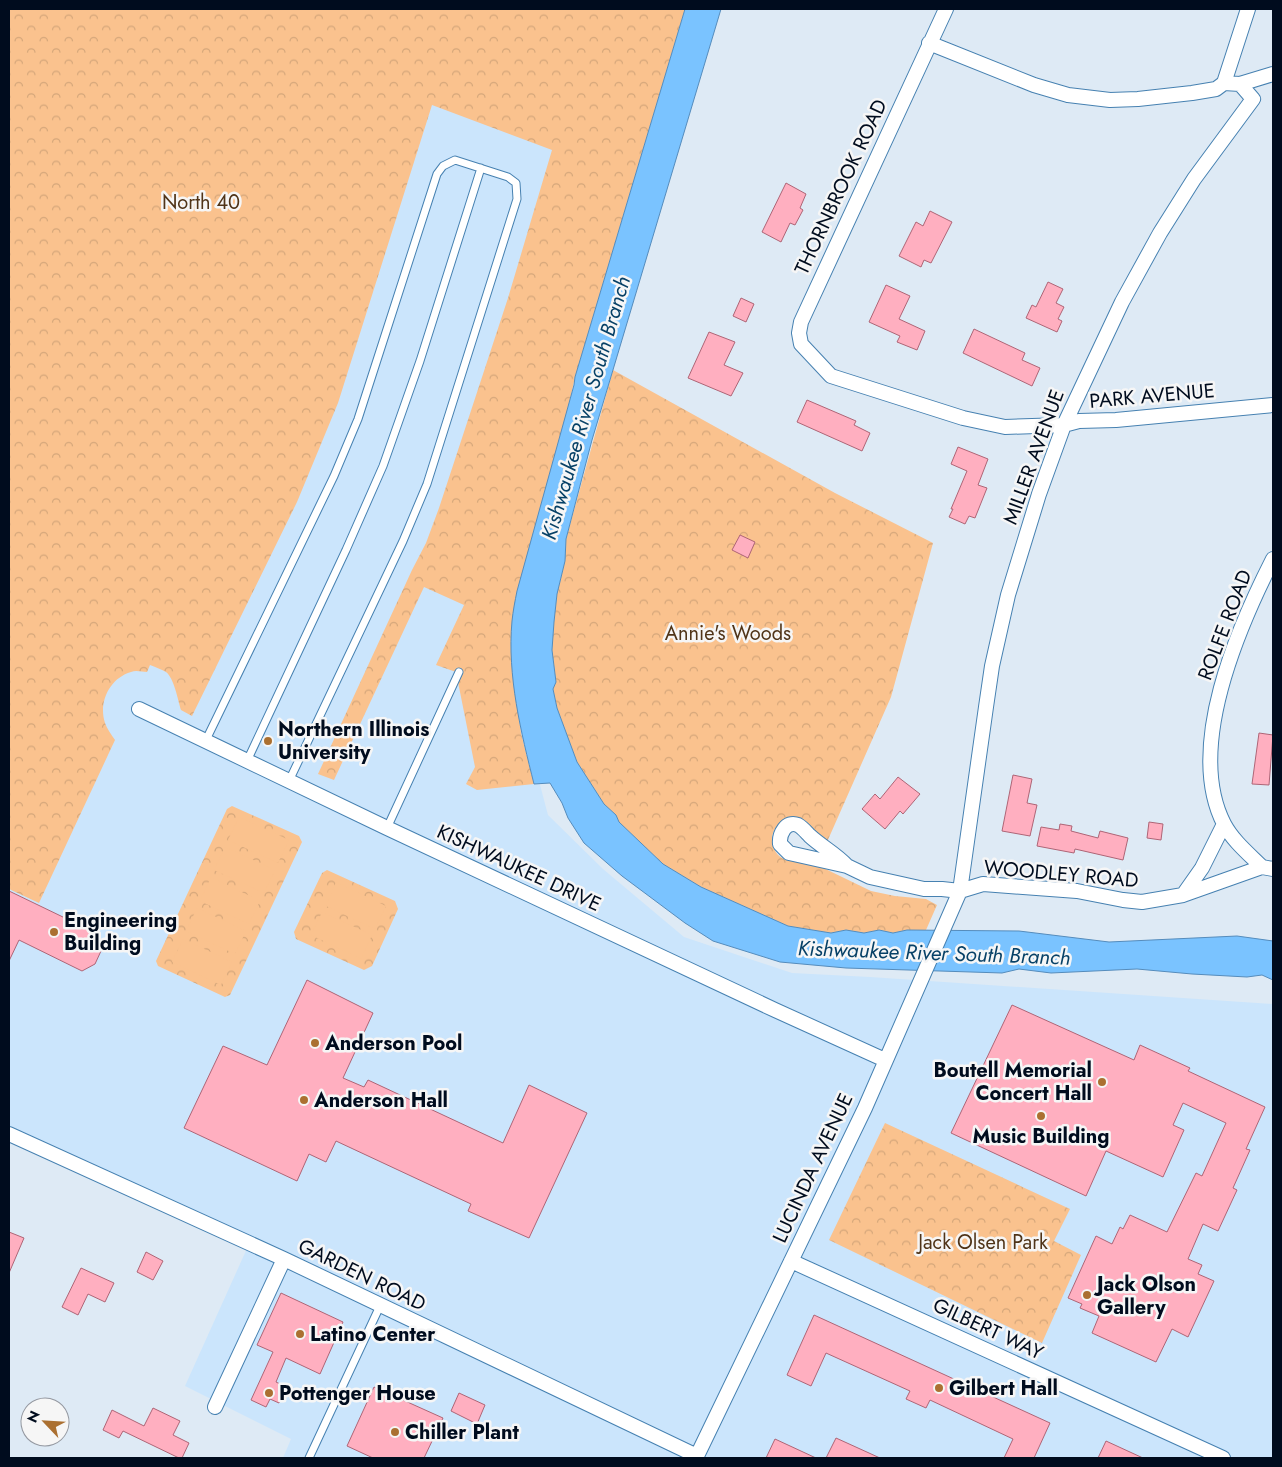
<svg xmlns="http://www.w3.org/2000/svg" width="1282" height="1467" viewBox="0 0 1282 1467" font-family="Jost,sans-serif">
	<style>
		.built { fill: #cbe5fc }
		.park { fill: url(#park-crowns) }
		.garden { fill: #fac28e }
		.water { fill: #7ac3ff; stroke: #558cbc }
		.building { fill: #ffafc0; stroke: #ae6576 }
		.lines { fill: none; stroke-linecap: round; stroke-linejoin: round }
		.lane-casing { stroke: #4681b1; stroke-width: 9 }
		.street-casing { stroke: #4681b1; stroke-width: 16 }
		.lane { stroke: #fff; stroke-width: 7 }
		.street { stroke: #fff; stroke-width: 14 }
		.poi-dot { fill: #ab7031; stroke: #f6f6f6; stroke-width: 2 }
		.labels { text-anchor: middle; dominant-baseline: central; stroke-width: 5; stroke-linejoin: round; paint-order: stroke }
		.street-label { font-size: 20px; fill: #000c1e; stroke: #f6f6f6 }
		.park-label { font-size: 20px; fill: #503418; stroke: #f6f6f6 }
		.poi-label { font-size: 20px; font-weight: bold; fill: #000c1e; stroke: #f6f6f6; text-anchor: start }
		.water-label { font-size: 21px; font-style: italic; fill: #074167; stroke: #f6f6f6 }
	</style>
	<defs>
		<pattern id="park-crowns" width="20" height="18" patternUnits="userSpaceOnUse" patternTransform="scale(1.25)"><rect width="20" height="18" fill="#fac28e"/><path d="M2 6a3 3 0 1 1 6 0M12 15a3 3 0 1 1 6 0" fill="none" stroke="#d4a67a"/></pattern>
	</defs>
	<rect width="100%" height="100%" fill="#deeaf5"/>
	<path class="built" d="M9,9H678L497,581L509,668L548,815L603,869L684,937L792,973L870,977L1273,1004V1458H283L291,1439L185,1386L249,1244L9,1126Z"/>
	<path class="park" d="M9,9H685L575,377L512,665L521,733L534,784L477,790L466,784L475,767L456,672L436,665L464,605L424,587L334,780L318,774L412,570L426,543L439,508L508,298L552,150L432,105L338,403L297,502L192,716L181,710C178,700 174,678 166,672C161,669 155,667 150,665L147,672C142,672 136,670 131,672C110,678 98,702 105,723C107,729 111,734 115,740L39,903L9,889Z
		M613,370L835,493L933,543L891,697L827,842C824,840 819,838 817,836C811,830 811,822 801,819C776,811 761,844 782,858C793,865 799,857 809,861L871,891L895,896L926,899L937,905L926,930H907L893,933L879,930L864,933L846,930L831,933L788,926L701,887L663,864L619,822L616,815L604,804L577,762L557,708L553,689L556,682L552,650L554,622L557,594L565,561L566,539Z
		M232,806L299,836L302,842L230,995L225,997L158,966L156,961L227,809Z
		M327,870L395,901L398,909L372,966L364,970L296,939L294,932L322,873Z
		M885,1123L1070,1209L1054,1241L1081,1255L1042,1343L829,1240Z"/>
	<path class="garden" d="M239,817L289,840L278,863L228,840Z
		M225,847L275,870L264,893L214,870Z
		M211,877L260,901L249,924L200,901Z
		M336,882L386,906L375,929L326,906Z
		M197,908L246,931L235,954L186,931Z
		M322,912L372,935L361,959L311,935Z
		M183,939L232,962L221,985L172,962Z"/>
	<path class="water" d="M685,9H721L592,440L566,539L565,561L557,594L554,622L552,650L556,682L553,689L557,708L577,762L604,804L616,815L619,822L663,864L701,887L788,926L831,933L846,930L864,933L879,930L893,933L907,930L1019,931L1109,942L1237,936L1273,941V980L1262,975L1247,977L1192,974L1137,969L1051,973L1019,969L1002,973L846,968L780,962L713,941L685,923L622,876L584,843L568,818L562,803L550,783L534,784C521,732 507,676 512,621C513,611 515,601 517,591L574,385L575,377Z"/>
	<path class="building" d="M786,183L806,194L800,208L803,210L795,225L790,223L781,242L762,232Z
		M930,211L952,222L931,263L924,260L921,267L899,256L916,222L923,226Z
		M1048,282L1063,289L1056,303L1064,307L1058,319L1062,321L1057,332L1026,318L1032,305L1036,307Z
		M886,285L910,296L899,319L925,331L917,350L897,342L900,336L869,322Z
		M741,298L754,304L746,322L733,316Z
		M974,329L1025,353L1022,360L1040,368L1032,386L963,353Z
		M709,332L735,342L724,365L743,373L731,396L688,378Z
		M807,400L856,421L854,425L870,433L862,451L797,422Z
		M958,447L988,459L978,485L987,488L975,518L969,516L965,524L949,517L953,509H951L967,471L951,464Z
		M740,535L755,542L748,558L732,550Z
		M1259,733L1273,735L1269,785L1252,784Z
		M1013,775L1032,779L1027,803L1037,805L1030,836L1002,831Z
		M898,777L920,794L903,814L900,811L885,829L862,809L875,794L880,799Z
		M1149,822L1163,824L1161,840L1147,838Z
		M1060,824L1072,826L1071,831L1098,838L1100,831L1128,838L1123,860L1075,849L1074,853L1037,846L1041,827L1059,830Z
		M9,891L65,918L68,912L101,927L97,935L101,945V951L95,964L82,971L19,940L9,961Z
		M307,980L373,1013L343,1078L364,1087L368,1080L503,1143L529,1085L587,1113L529,1238L468,1211L471,1204L336,1141L326,1162L309,1154L297,1181L184,1128L223,1046L267,1065Z
		M1012,1005L1134,1060L1140,1045L1190,1068L1188,1071L1265,1107L1246,1149L1250,1150L1233,1188L1237,1190L1218,1231L1203,1224L1188,1259L1202,1265L1198,1274L1214,1281L1188,1337L1172,1329L1156,1362L1092,1333L1099,1316L1080,1308L1082,1304L1068,1298L1096,1236L1112,1244L1120,1227L1123,1229L1130,1215L1167,1232L1196,1173L1202,1176L1226,1123L1183,1103L1173,1125L1184,1130L1163,1177L1106,1151L1086,1196L951,1133Z
		M9,1232L24,1238L9,1273Z
		M146,1252L163,1261L153,1280L137,1272Z
		M81,1268L114,1283L105,1302L88,1294L78,1315L62,1307Z
		M281,1293L343,1322L320,1374L286,1358L276,1382L286,1387L279,1403L270,1399L266,1407L251,1400L273,1352L257,1345Z
		M814,1315L1050,1423L1034,1458H1004L1013,1439L930,1400L926,1408L906,1399L910,1391L826,1353L811,1386L787,1375Z
		M374,1387L443,1418L424,1458H373L347,1446Z
		M459,1393L485,1405L477,1424L451,1411Z
		M153,1408L180,1421L173,1435L189,1443L182,1458H179L123,1431L119,1438L103,1430L112,1410L144,1426Z
		M836,1438L880,1458H826Z
		M775,1439L816,1458H766Z
		M1106,1441L1143,1458H1098Z"/>
	<g class="lines">
		<defs>
			<path id="lane" d="M205,742L334,476L358,419L437,174L443,166L455,160L508,177L516,183L517,199L427,484L403,541L289,781
				M247,761L346,550L383,466L420,361L481,168
				M387,828L459,672
				M309,1458L380,1306"/>
			<path id="street" d="M946,9L801,322L799,333L801,344L831,376L963,418L1005,427L1064,425L1079,421L1116,420L1273,405
				M929,43L1034,85L1068,95L1110,100L1138,99L1192,93L1216,89L1224,83L1240,84L1273,74
				M1224,83L1248,9
				M139,709L387,828L775,1010L885,1060
				M847,866C836,854 822,847 810,836C806,832 803,828 798,825C786,820 779,834 780,844L789,853L847,866L870,877L924,889H942L960,891L983,884L1077,891L1123,900L1142,902L1183,895L1262,867L1273,869
				M1262,867C1249,854 1233,841 1224,824C1185,748 1238,628 1273,559
				M1183,895L1202,868L1224,824
				M9,1134L284,1259L697,1456
				M791,1261L1223,1458
				M215,1407L284,1259
				M696,1458L865,1108L960,891L986,707L992,666L1008,595L1039,494L1064,425L1122,302L1160,233L1194,179L1253,99L1240,84"/>
		</defs>
		<use href="#lane" class="lane-casing"/>
		<use href="#street" class="street-casing"/>
		<use href="#lane" class="lane"/>
		<use href="#street" class="street"/>
	</g>
	<g class="poi-dot">
		<circle cx="268" cy="741" r="5"/>
		<circle cx="54" cy="932" r="5"/>
		<circle cx="315" cy="1043" r="5"/>
		<circle cx="1102" cy="1082" r="5"/>
		<circle cx="304" cy="1100" r="5"/>
		<circle cx="1041" cy="1116" r="5"/>
		<circle cx="1087" cy="1295" r="5"/>
		<circle cx="300" cy="1334" r="5"/>
		<circle cx="939" cy="1388" r="5"/>
		<circle cx="269" cy="1393" r="5"/>
		<circle cx="395" cy="1432" r="5"/>
	</g>
	<g class="labels">
		<g class="street-label">
			<text transform="translate(841 187) rotate(-65)">THORNBROOK ROAD</text>
			<text transform="translate(1152 396) rotate(-5)">PARK AVENUE</text>
			<text transform="translate(1034 457) rotate(-70)">MILLER AVENUE</text>
			<text transform="translate(1225 625) rotate(-69)">ROLFE ROAD</text>
			<text transform="translate(519 868) rotate(25)">KISHWAUKEE DRIVE</text>
			<text transform="translate(1061 874) rotate(5)">WOODLEY ROAD</text>
			<text transform="translate(813 1168) rotate(-65)">LUCINDA AVENUE</text>
			<text transform="translate(362 1275) rotate(26)">GARDEN ROAD</text>
			<text transform="translate(988 1329) rotate(25)">GILBERT WAY</text>
		</g>
		<g class="park-label">
			<text x="201" y="202">North 40</text>
			<text x="728" y="633">Annie's Woods</text>
			<text x="983" y="1242">Jack Olsen Park</text>
		</g>
		<g class="poi-label">
			<text x="278" y="729">Northern Illinois<tspan x="278" dy="23">University</tspan></text>
			<text x="64" y="920">Engineering<tspan x="64" dy="23">Building</tspan></text>
			<text x="325" y="1043">Anderson Pool</text>
			<text x="1092" y="1070" text-anchor="end">Boutell Memorial<tspan x="1092" dy="23">Concert Hall</tspan></text>
			<text x="314" y="1100">Anderson Hall</text>
			<text x="1041" y="1136" text-anchor="middle">Music Building</text>
			<text x="1097" y="1284">Jack Olson<tspan x="1097" dy="23">Gallery</tspan></text>
			<text x="310" y="1334">Latino Center</text>
			<text x="949" y="1388">Gilbert Hall</text>
			<text x="279" y="1393">Pottenger House</text>
			<text x="405" y="1432">Chiller Plant</text>
		</g>
		<g class="water-label">
			<text transform="translate(586 408) rotate(-74)">Kishwaukee River South Branch</text>
			<text transform="translate(934 953) rotate(2)">Kishwaukee River South Branch</text>
		</g>
	</g>
	<rect width="1282" height="1467" fill="none" stroke="#000c1e" stroke-width="20"/>
	<g transform="translate(45 1422) rotate(295)"><circle r="24" fill="#f6f6f6" stroke="#9498a0"/>
	<path d="M0-4L9 19L0 12L-9 19Z" fill="#ab7031"/>
	<text y="-8" font-size="14" font-weight="bold" text-anchor="middle" fill="#000c1e">N</text>
	</g>
</svg>
